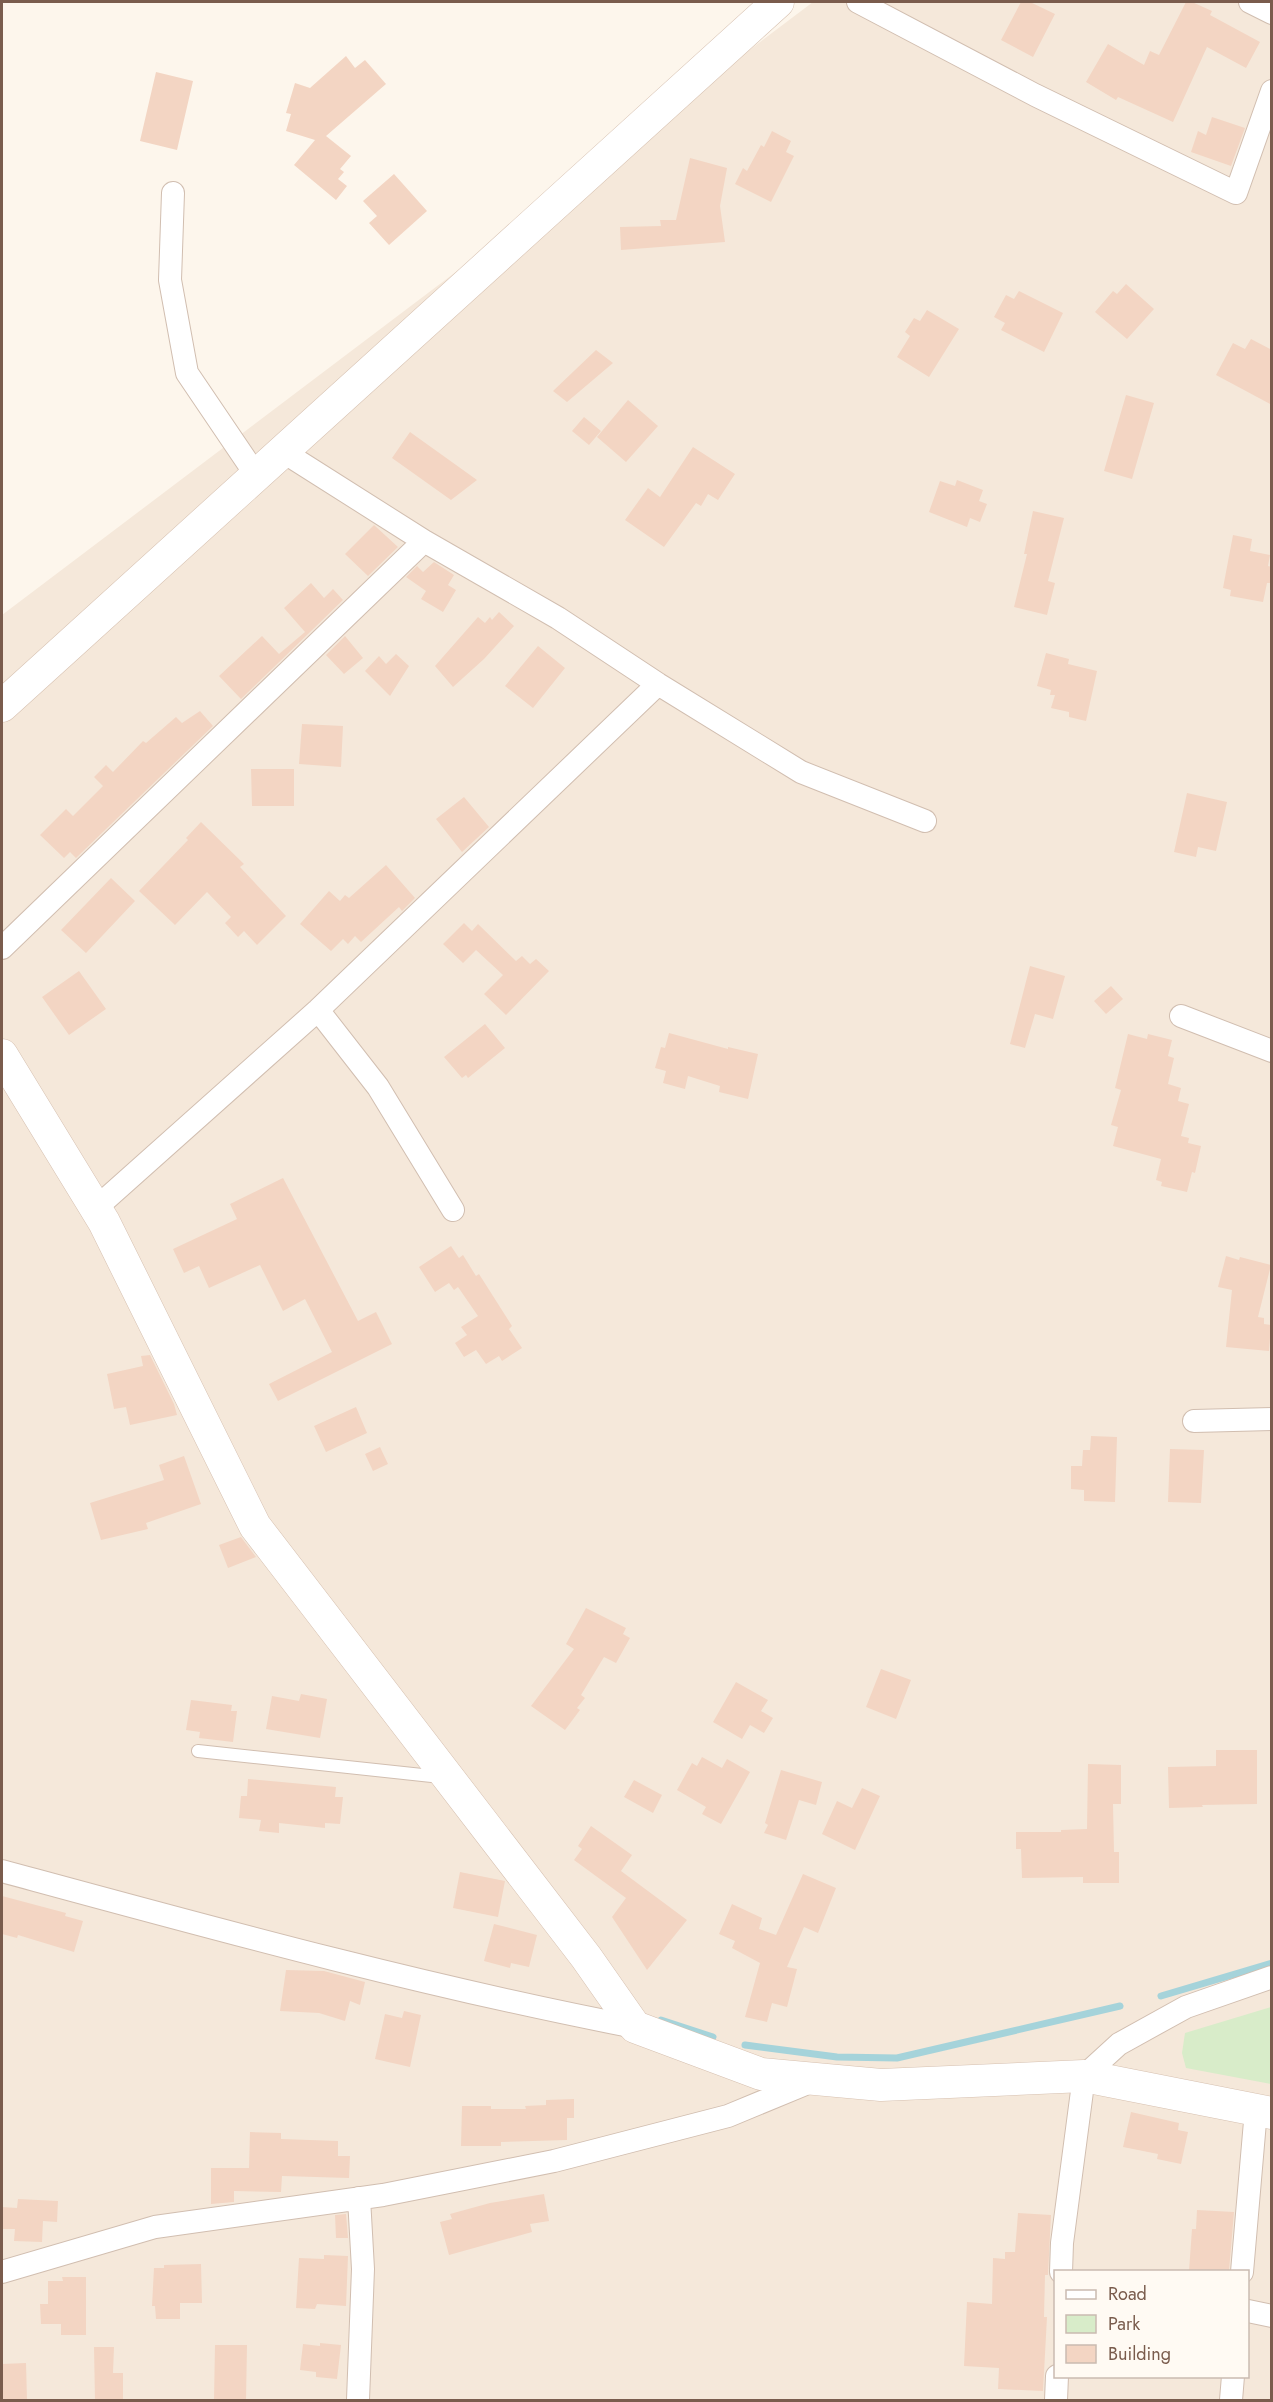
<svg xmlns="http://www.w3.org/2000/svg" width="1273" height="2402" viewBox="0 0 1273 2402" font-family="Jost,sans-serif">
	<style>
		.residential { fill: #f5e8da; fill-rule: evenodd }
		.green { fill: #d8ecc9 }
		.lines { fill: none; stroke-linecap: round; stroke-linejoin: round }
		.stream { stroke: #a5d3da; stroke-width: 7 }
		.building { fill: #f3d5c3 }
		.lane-casing { stroke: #d1beb0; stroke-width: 14 }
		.street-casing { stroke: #d1beb0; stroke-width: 24 }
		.secondary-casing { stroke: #d6c0b0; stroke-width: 33 }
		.lane { stroke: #fff; stroke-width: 12 }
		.street { stroke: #fff; stroke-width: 22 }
		.secondary { stroke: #fff; stroke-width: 32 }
	</style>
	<rect width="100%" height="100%" fill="#fdf6ec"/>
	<path class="residential" d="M813,2H1271V2400H2V615ZM1056,2272H1248V2376H1056Z"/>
	<path class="green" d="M1271,2007V2084L1186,2068L1182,2053L1185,2033Z"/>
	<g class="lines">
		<path class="stream" d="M1161,1996L1272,1963
			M661,2020L713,2037
			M745,2045L837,2057L897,2058L1120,2006"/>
	</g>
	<path class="building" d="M1021,2H1030L1055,14L1033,57L1001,40Z
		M1186,2H1192L1212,11L1210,15L1260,42L1246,68L1207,47L1173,122L1118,97L1116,100L1086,82L1108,44L1144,65L1150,51L1159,55Z
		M346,56L355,68L365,60L386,84L326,136L351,156L340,169L344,172L338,179L347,186L336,200L294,165L315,140L286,131L291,114L286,113L295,83L310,88Z
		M156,72L193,81L177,150L140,141Z
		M1212,117L1245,128L1231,166L1191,152L1198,131L1206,135Z
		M772,131L791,141L786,152L794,156L771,202L735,184L743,168L747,171L761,145L764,147Z
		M690,158L727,168L720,206L725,242L621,250L620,227L661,226L660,220H676Z
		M394,174L427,211L389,245L369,223L377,216L363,201Z
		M1126,284L1154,309L1127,339L1095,312L1113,291L1117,294Z
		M1019,291L1063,313L1044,352L1001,330L1005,323L994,317L1006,295L1014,299Z
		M927,310L959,329L929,377L897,357L910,336L905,332L914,318L920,321Z
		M1251,339L1272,350V405L1216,375L1233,343L1245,349Z
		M596,350L613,363L567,402L553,391Z
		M1126,395L1154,403L1132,479L1104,471Z
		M628,400L658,426L626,462L597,437Z
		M584,417L601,431L589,445L572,431Z
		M410,432L477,480L451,500L392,458Z
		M693,447L735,474L718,500L708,494L701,506L696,503L664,547L625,520L648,488L660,497Z
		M957,480L983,490L979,501L987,504L980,522L970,518L967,527L929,512L940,481L955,486Z
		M1033,511L1064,518L1048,581L1055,583L1047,615L1014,607L1027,554H1024Z
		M374,525L398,547L368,576L345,554Z
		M1233,535L1252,539L1250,551L1270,555L1268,566L1272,567V583H1267L1263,602L1230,596L1231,590L1223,588Z
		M434,562L454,575L448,585L456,590L443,612L421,599L426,591L406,577L417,566L423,572Z
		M311,583L324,598L333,589L343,600L241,699L219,676L262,636L279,654L305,632L284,608Z
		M499,612L514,626L484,659L453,687L435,666L478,617L485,623L490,617L492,620Z
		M345,636L363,658L344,674L326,655Z
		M538,646L565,668L533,708L505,686Z
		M1046,653L1069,659L1068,664L1097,671L1086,721L1069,717V712L1051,708L1055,695H1050L1051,690L1037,686Z
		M396,654L409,666L390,696L365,671L379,656L386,664Z
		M200,711L213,726L76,858L70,852L64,858L40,835L66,809L73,816L103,786L94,777L106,765L113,772L143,741L146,743L176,717L182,723Z
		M302,724L343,726L341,767L299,764Z
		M251,769H294V806H252Z
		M1187,793L1227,802L1216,851L1198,847L1196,857L1174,852Z
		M464,797L489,827L462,852L436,819Z
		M201,822L244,864L240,867L286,916L257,945L244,931L238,937L225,923L231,917L207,892L175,925L139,891L188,840L186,838Z
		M386,865L415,898L402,911L399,907L361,942L355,936L348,944L343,939L331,951L300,924L329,891L340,901L345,895L349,898Z
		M111,878L135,901L86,953L61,930Z
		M464,923L472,931L478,924L516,961L522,956L530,964L536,959L549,971L506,1015L484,994L503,975L476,950L463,963L443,944Z
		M1030,966L1065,976L1053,1019L1035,1014L1025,1048L1010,1044Z
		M79,971L106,1009L69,1035L42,997Z
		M1111,986L1123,999L1106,1014L1094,1001Z
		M485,1024L505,1048L468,1078L466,1075L462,1078L444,1057Z
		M669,1033L728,1049V1047L758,1054L748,1099L719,1092L720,1086L688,1076L685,1089L663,1083L666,1071L655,1068L661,1047L665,1048Z
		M1128,1034L1147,1039L1148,1034L1172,1040L1168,1056L1174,1058L1168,1084L1181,1088L1178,1101L1189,1104L1181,1136L1189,1138L1188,1143L1201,1146L1195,1173L1192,1172L1187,1192L1161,1186L1162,1182L1156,1180L1161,1159L1113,1146L1118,1127L1111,1125L1121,1090L1115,1088Z
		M283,1178L358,1321L376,1312L392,1344L278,1401L269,1384L332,1352L305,1299L283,1311L260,1265L209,1288L199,1266L184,1273L173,1249L237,1219L230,1204Z
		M451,1246L459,1258L463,1255L476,1276L479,1274L512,1326L509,1329L522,1348L502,1361L499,1356L486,1364L476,1350L464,1357L455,1343L467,1335L461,1327L478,1316L458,1287L454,1290L449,1283L435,1292L419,1267Z
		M1226,1256L1239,1260L1240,1257L1271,1265L1258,1317L1264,1318V1324L1271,1325L1269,1351L1226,1347L1232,1290L1218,1287Z
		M150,1355L174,1404L177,1415L130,1425L126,1407L114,1409L107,1374L143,1366L141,1356Z
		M356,1407L367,1433L326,1452L314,1426Z
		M1091,1436L1117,1437L1115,1502L1084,1501V1490L1071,1489V1466H1082L1083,1450H1090Z
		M380,1447L388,1464L373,1471L365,1454Z
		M1170,1449L1204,1450L1201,1503L1168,1502Z
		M184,1456L201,1504L146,1523L148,1529L101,1540L90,1503L164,1480L159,1465Z
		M241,1537L256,1557L228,1568L219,1545Z
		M586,1608L626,1628L623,1634L630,1638L616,1663L604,1657L581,1695L585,1698L577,1708L580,1710L565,1730L531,1706L574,1649L566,1644Z
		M881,1669L911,1680L896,1719L866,1707Z
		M736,1682L768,1700L761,1711L773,1718L764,1733L750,1725L742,1739L713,1722Z
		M301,1694L327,1699L320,1738L266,1729L272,1696L299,1701Z
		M191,1700L232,1705L231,1711H237L233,1742L199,1738L200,1732L186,1730Z
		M1216,1750H1257V1804L1202,1805L1203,1807L1169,1808L1168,1767L1216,1766Z
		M702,1757L722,1768L727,1759L750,1772L721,1824L702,1814L706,1807L677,1790L692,1763L697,1766Z
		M1088,1764L1121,1765V1804H1113L1114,1852H1119V1883H1083V1877L1022,1878L1021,1849H1016V1832H1061V1830L1087,1829Z
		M781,1770L822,1782L816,1805L799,1800L786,1840L764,1833L768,1825L765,1823Z
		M248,1779L336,1787L335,1797H343L340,1824L325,1823V1828L279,1823V1833L259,1831L261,1820L239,1818L241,1796H247Z
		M634,1780L662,1795L653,1813L624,1797Z
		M862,1788L880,1796L855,1850L822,1834L837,1801L852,1808Z
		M591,1826L632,1855L621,1871L687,1920L647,1970L612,1917L626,1898L574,1860L582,1849L578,1846Z
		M460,1872L505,1881L498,1917L453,1908Z
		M803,1874L836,1888L818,1933L804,1927L787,1967L797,1969L787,2007L772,2003L767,2022L745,2017L760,1963L732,1948L735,1941L719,1934L732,1904L762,1918L759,1929L776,1935Z
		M2,1896L66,1913L65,1916L83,1921L74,1952L18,1935L17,1938L2,1934Z
		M494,1924L537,1935L529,1967L511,1963L510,1968L484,1961Z
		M286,1970L324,1971L365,1982L360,2005L350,2001L345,2021L319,2013L280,2011Z
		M404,2011L421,2015L410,2067L375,2059L385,2014L402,2018Z
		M574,2099V2118H567V2140L501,2142V2146H461L462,2106H491V2109H526L525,2106L546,2105V2100Z
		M1131,2112L1179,2123L1178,2130L1188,2132L1181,2164L1157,2159L1158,2154L1123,2147Z
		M250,2132L281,2133V2139L338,2141V2156H350L349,2178L282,2176L281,2192L234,2191V2202L211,2204V2168H249Z
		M544,2194L549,2221L530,2224L532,2232L449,2255L440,2222L452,2219L450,2214L490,2203Z
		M18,2199L58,2201L57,2222L43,2221L42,2242L14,2241L15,2229H2V2207L17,2208Z
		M1197,2210L1234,2212L1229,2271H1189L1192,2229H1196Z
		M1018,2213L1051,2215L1048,2275H1045L1044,2317H1047L1043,2391L998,2389L999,2368L964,2366L967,2302L992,2304L993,2258L1005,2259V2252H1015Z
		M346,2214L348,2238H336L335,2215Z
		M324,2255L348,2256L346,2306L317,2304L315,2309L296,2308L299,2258L324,2259Z
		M201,2264L202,2303H180V2319H156L155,2306H152L154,2268H164V2265Z
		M62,2277H86V2335H61V2324H41L40,2304H48V2281H63Z
		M320,2343L341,2345L337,2379L316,2377V2372L300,2370L303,2344L320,2346Z
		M215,2345H247L246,2400H214Z
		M94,2347H114L113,2373H123V2400H95Z
		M26,2363L27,2400H2V2364Z"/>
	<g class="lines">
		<defs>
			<path id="lane" d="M198,1751L441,1777"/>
			<path id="street" d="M858,2L1035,95L1236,193L1272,91
				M1250,2L1272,13
				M173,193L170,280L187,373L256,475
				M282,451L424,541L558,618L658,684L801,772L925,821
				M2,948L424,541
				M318,1010L378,1087L453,1210
				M1181,1016L1272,1051
				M96,1208L318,1010L658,684
				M1194,1421L1272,1419
				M2,1871C212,1928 422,1986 635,2027
				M2,2272L155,2227L383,2195L554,2161L728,2116L815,2080
				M1061,2272L1062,2243L1084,2076L1119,2044L1186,2007L1272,1977
				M1242,2272L1256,2110
				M1248,2311L1272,2316
				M358,2400L363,2269L359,2198
				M1056,2400L1057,2376
				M1231,2400L1233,2376"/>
			<path id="secondary" d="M2,706L778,2
				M2,1055L104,1222L255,1526L586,1957L635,2027L761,2074L881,2085L1084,2076L1272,2113"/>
		</defs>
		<use href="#lane" class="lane-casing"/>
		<use href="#street" class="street-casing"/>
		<use href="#secondary" class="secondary-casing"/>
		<use href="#lane" class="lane"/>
		<use href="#street" class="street"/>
		<use href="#secondary" class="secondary"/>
	</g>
	<rect width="1273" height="2402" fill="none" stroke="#7a5c4d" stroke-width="6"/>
	<rect x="1054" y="2270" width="195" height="108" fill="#fffaf3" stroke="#cabbb1" stroke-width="1.5"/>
	<rect x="1066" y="2290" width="30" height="9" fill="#ffffff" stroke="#cabbb1" stroke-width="1.5"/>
	<text x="1108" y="2300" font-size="18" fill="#7a5c4d">Road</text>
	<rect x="1066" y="2315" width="30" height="18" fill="#d8ecc9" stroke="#cabbb1" stroke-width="1.5"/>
	<text x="1108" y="2330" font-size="18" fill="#7a5c4d">Park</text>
	<rect x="1066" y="2345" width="30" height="18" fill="#f3d5c3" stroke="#cabbb1" stroke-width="1.5"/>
	<text x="1108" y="2360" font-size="18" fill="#7a5c4d">Building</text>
</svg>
